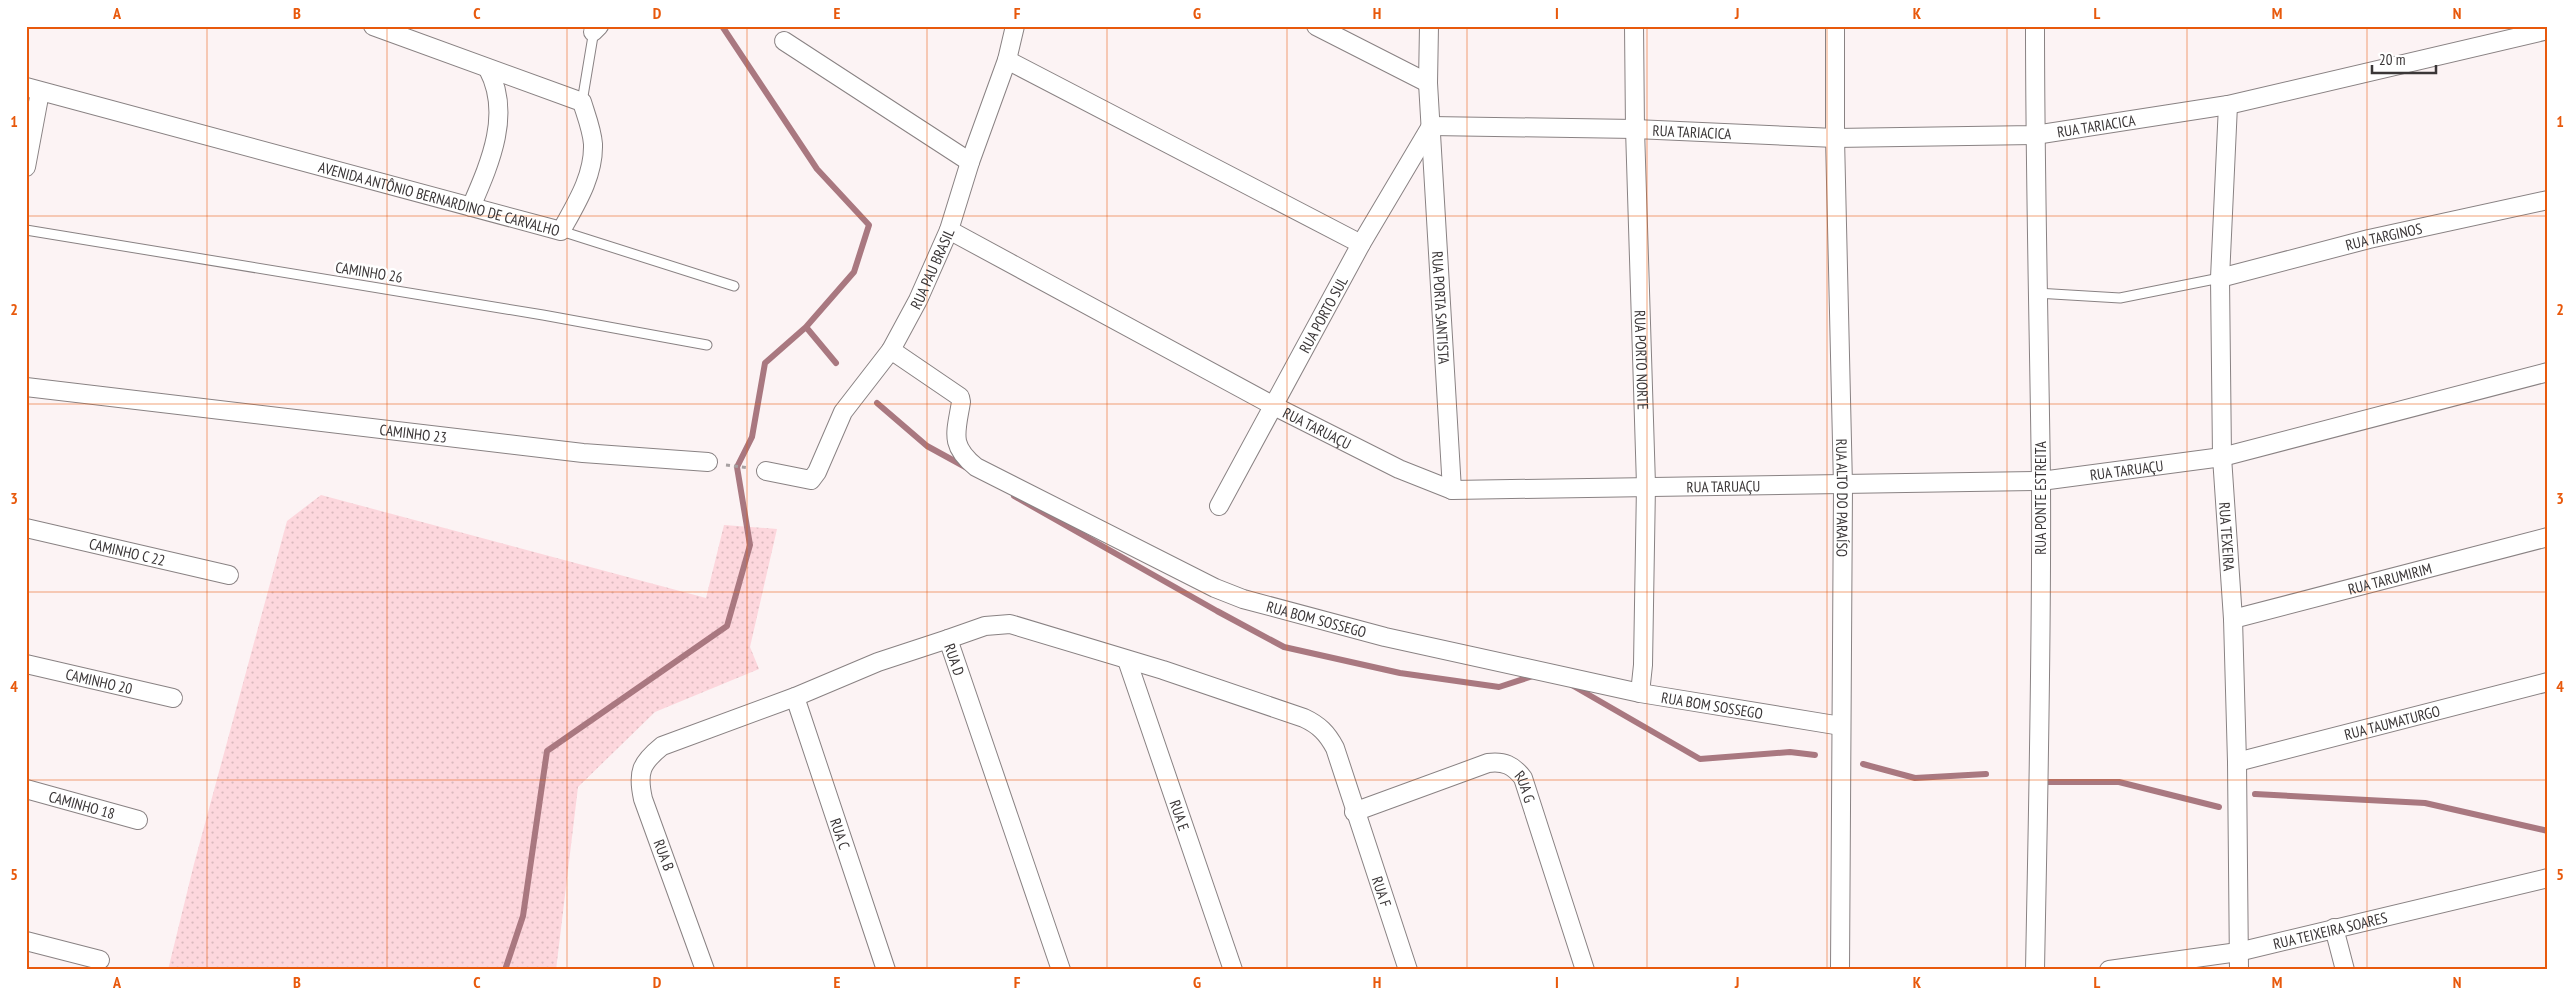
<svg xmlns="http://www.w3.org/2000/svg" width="2574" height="996" viewBox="0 0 2574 996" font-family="'PT Sans Narrow',sans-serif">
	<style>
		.grass { fill: url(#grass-dots) }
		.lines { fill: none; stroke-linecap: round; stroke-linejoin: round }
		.stream { stroke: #a97880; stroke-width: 6 }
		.lane-casing { stroke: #898283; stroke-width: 11 }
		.street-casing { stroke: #898283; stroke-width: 20 }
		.path { stroke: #a7a0a1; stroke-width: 3; stroke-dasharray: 4 4; stroke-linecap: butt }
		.lane { stroke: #fff; stroke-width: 9 }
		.street { stroke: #fff; stroke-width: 18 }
		.grid { fill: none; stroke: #e8590c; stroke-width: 1; stroke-opacity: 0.55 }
		.labels { text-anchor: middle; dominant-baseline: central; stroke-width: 5; stroke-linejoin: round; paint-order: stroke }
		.street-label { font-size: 15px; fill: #3a3637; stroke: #fff }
		.neatline { fill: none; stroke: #e8590c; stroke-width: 2 }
		.grid-label { font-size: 16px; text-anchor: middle; font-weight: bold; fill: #e8590c }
	</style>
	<defs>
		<pattern id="grass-dots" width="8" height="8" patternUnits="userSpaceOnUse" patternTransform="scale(1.25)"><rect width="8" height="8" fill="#fdd7dd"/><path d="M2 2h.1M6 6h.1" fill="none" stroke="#dab9be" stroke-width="1.8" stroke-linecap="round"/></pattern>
	</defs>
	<rect width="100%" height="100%" fill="#fcf3f4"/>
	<path class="grass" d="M321,495L706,598L724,525L777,529L750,647L759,669L655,712L578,787L556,970H168L194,864L287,521Z"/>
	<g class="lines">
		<path class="stream" d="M806,327L836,363
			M877,403L927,446L969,469
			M1014,496L1217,611L1284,647L1400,673L1499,687L1536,675
			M1570,684L1700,759L1790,752L1815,755
			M1863,764L1915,778L1986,774
			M2044,782H2119L2219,807
			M2255,794L2425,803L2548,831
			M505,970L523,916L547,751L727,626L750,545L737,467L752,437L765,363L806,327L854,272L869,225L817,169L722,26"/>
		<defs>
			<path id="lane" d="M582,102L594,30
				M26,230L543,315L707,345
				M561,231L734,286
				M2036,293L2120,298L2220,278"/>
			<g id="street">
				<path d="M1316,26L1428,83"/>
				<path id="s1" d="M1429,26L1428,83L1452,490"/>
				<path id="s2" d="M1634,26L1635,129L1646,485L1643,665L1640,693"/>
				<path id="s3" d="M1835,26V138L1843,486L1840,970"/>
				<path d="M593,32L599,26"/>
				<path d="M784,41L970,162"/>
				<path d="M1007,60L1361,244"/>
				<path id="s4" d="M26,87L561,231C576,204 594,176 593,144C592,130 586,115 582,102L373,26"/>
				<path id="s5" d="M2228,105L2220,278L2222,457L2233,619L2237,762L2239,970"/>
				<path id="s6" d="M1431,126L1635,129L1835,138L2035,135L2228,105L2548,30"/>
				<path d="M26,167L40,92"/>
				<path d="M471,207C490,163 512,114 488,69"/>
				<path id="s7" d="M949,230L1274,406L1399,469L1452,490L2041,481L2222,457L2548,372"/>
				<path id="s8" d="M2220,278L2369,239L2548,200"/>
				<path id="s9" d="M891,350L960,397L961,402C956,433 949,445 976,467L1215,588L1243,599L1385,637L1640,693L1841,726"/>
				<path id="s10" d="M26,387L583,453L708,462"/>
				<path id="s11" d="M766,471L811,480L817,472L843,412L891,350L918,300L949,230L970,162L1007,60L1015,26"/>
				<path id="s12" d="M1219,506L1361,244L1431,126"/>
				<path id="s13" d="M26,528L229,575"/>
				<path id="s14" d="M2233,619L2548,537"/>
				<path id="s15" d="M948,639L985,626L1010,624L1163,670L1304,718C1319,725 1327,733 1335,748L1408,970"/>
				<path id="s16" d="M1127,660L1233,970"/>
				<path id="s17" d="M26,664L173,698"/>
				<path id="s18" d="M795,697L886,970"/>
				<path id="s19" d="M2237,762L2548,682"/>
				<path id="s20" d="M26,789L138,820"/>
				<path id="s21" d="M1354,812L1488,763C1504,761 1513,765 1523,778L1585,970"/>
				<path d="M2334,928L2345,970"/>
				<path d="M26,941L100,960"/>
				<path id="s22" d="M705,970L643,799C637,772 641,763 662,746L795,697L878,662L948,639L1061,970"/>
				<path d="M2035,970C2038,807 2042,644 2041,481C2039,330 2035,178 2035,26"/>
				<path id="s23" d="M2109,970L2238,952L2548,878"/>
			</g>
		</defs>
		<use href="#lane" class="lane-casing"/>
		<use href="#street" class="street-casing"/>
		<path class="path" d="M726,465L749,468"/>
		<use href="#lane" class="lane"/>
		<use href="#street" class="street"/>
	</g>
	<path class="grid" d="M207,26V970M387,26V970M567,26V970M747,26V970M927,26V970M1107,26V970M1287,26V970M1467,26V970M1647,26V970M1827,26V970M2007,26V970M2187,26V970M2367,26V970M26,216H2548M26,404H2548M26,592H2548M26,780H2548"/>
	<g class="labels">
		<g class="street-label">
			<text stroke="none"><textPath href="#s6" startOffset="666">RUA TARIACICA</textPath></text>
			<text stroke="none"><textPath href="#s6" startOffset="261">RUA TARIACICA</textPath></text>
			<text stroke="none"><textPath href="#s4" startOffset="428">AVENIDA ANTÔNIO BERNARDINO DE CARVALHO</textPath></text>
			<text stroke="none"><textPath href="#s8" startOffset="169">RUA TARGINOS</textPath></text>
			<text stroke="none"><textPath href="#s11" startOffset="291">RUA PAU BRASIL</textPath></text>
			<text transform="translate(369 272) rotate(9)">CAMINHO 26</text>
			<text stroke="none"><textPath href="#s1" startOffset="282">RUA PORTA SANTISTA</textPath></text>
			<text stroke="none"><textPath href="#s12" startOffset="218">RUA PORTO SUL</textPath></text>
			<text stroke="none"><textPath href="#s2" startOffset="334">RUA PORTO NORTE</textPath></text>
			<text stroke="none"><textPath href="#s7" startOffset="418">RUA TARUAÇU</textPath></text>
			<text stroke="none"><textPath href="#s10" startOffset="390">CAMINHO 23</textPath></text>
			<text stroke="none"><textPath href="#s7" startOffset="1242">RUA TARUAÇU</textPath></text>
			<text stroke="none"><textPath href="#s7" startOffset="838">RUA TARUAÇU</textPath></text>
			<text stroke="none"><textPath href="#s3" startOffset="472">RUA ALTO DO PARAÍSO</textPath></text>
			<text transform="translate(2040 498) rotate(-90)">RUA PONTE ESTREITA</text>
			<text stroke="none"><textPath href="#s5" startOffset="432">RUA TEXEIRA</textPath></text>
			<text stroke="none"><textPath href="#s13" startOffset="104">CAMINHO C 22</textPath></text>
			<text stroke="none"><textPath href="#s14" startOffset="162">RUA TARUMIRIM</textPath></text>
			<text stroke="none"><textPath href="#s9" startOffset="535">RUA BOM SOSSEGO</textPath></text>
			<text stroke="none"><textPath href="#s22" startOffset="570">RUA D</textPath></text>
			<text stroke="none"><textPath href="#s17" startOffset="75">CAMINHO 20</textPath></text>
			<text stroke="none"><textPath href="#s9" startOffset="940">RUA BOM SOSSEGO</textPath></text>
			<text stroke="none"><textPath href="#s19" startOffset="160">RUA TAUMATURGO</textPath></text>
			<text stroke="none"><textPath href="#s21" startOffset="192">RUA G</textPath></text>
			<text stroke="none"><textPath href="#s20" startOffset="58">CAMINHO 18</textPath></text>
			<text stroke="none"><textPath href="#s16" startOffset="164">RUA E</textPath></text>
			<text stroke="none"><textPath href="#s18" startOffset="144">RUA C</textPath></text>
			<text transform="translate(664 855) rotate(69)">RUA B</text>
			<text stroke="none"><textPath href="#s15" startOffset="568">RUA F</textPath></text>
			<text stroke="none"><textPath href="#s23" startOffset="225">RUA TEIXEIRA SOARES</textPath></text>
		</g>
	</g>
	<rect width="2574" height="996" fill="none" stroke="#ffffff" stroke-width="55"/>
	<path d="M2372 65v8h64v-8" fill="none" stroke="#3a3637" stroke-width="2.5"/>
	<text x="2379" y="65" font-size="15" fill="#3a3637" stroke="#ffffff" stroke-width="4" paint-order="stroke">20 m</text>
	<rect x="28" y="28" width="2518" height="940" class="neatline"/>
	<g class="grid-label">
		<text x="117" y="19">A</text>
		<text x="297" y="19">B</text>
		<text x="477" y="19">C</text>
		<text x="657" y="19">D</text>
		<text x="837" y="19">E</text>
		<text x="1017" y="19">F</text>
		<text x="1197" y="19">G</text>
		<text x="1377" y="19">H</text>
		<text x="1557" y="19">I</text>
		<text x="1737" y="19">J</text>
		<text x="1917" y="19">K</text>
		<text x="2097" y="19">L</text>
		<text x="2277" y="19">M</text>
		<text x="2457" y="19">N</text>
		<text x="14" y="127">1</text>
		<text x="2560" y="127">1</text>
		<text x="14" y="315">2</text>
		<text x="2560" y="315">2</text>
		<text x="14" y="504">3</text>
		<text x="2560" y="504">3</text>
		<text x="14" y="692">4</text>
		<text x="2560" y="692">4</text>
		<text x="14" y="880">5</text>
		<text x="2560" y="880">5</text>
		<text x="117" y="988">A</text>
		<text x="297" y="988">B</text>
		<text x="477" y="988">C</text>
		<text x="657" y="988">D</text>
		<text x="837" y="988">E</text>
		<text x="1017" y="988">F</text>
		<text x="1197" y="988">G</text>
		<text x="1377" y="988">H</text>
		<text x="1557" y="988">I</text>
		<text x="1737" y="988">J</text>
		<text x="1917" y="988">K</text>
		<text x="2097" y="988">L</text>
		<text x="2277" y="988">M</text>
		<text x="2457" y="988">N</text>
	</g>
</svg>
